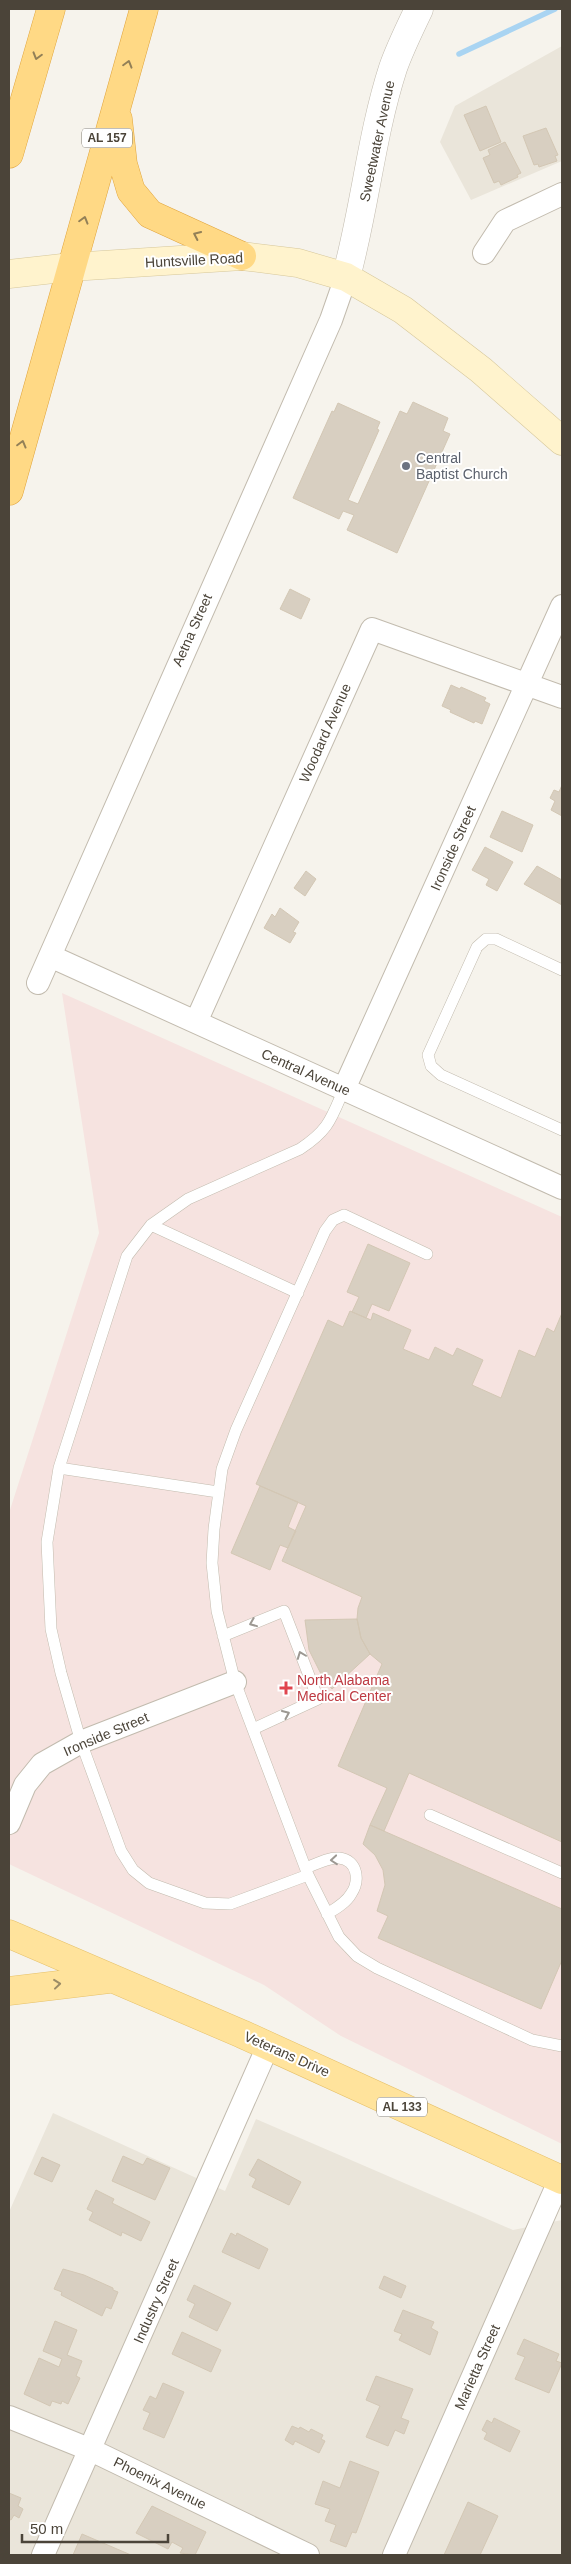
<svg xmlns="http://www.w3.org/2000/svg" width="571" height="2564" viewBox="0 0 571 2564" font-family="Arial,sans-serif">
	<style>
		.residential { fill: #eae5da }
		.medical { fill: #f6e3e0 }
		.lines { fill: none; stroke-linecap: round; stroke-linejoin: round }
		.stream { stroke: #a9d4f2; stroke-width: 5.5 }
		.building { fill: #d8cfc1; stroke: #d3c7b4 }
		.service-casing { stroke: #c2bbae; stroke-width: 12 }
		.minor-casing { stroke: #c2bbae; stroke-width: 24 }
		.tertiary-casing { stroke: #c2bbae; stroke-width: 29 }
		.secondary-casing { stroke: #d6c79b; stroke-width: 29 }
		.primary-casing { stroke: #e6c16a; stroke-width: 29 }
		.trunk-casing { stroke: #e0a43c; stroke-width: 29 }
		.service { stroke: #fff; stroke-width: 11 }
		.minor { stroke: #fff; stroke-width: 22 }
		.tertiary { stroke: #fff; stroke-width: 28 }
		.secondary { stroke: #fff3cd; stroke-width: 28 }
		.primary { stroke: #ffe39c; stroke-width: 28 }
		.trunk { stroke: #ffd985; stroke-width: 28 }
		.oneway { stroke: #938057 }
		.oneway2 { stroke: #9c9892 }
		.oneway3 { stroke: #9c8c66 }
		.worship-dot { fill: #6b7280; stroke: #fff; stroke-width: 2 }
		.health-dot { fill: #e0444e; stroke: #fff; stroke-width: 2 }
		.labels { text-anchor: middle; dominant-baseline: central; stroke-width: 4; stroke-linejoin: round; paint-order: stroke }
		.shield { fill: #fff; stroke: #817c74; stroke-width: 1 }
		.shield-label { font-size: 12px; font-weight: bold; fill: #4b4439 }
		.street-label { font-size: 14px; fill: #4b4439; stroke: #fff }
		.worship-label { font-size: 14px; fill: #5b616d; stroke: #fff; text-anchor: start }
		.health-label { font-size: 14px; fill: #be3a42; stroke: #fff; text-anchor: start }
	</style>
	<rect width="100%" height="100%" fill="#f6f3ec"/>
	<path class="residential" d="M562,46V161L471,200L440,142L455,106Z
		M53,2113L225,2191L256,2119L513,2230L562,2220V2555H9V2212Z"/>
	<path class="medical" d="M62,993L562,1217V2144L341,2036L264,1985L9,1864V1513L99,1233Z"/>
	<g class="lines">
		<path class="stream" d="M459,54L555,9"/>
	</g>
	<path class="building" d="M486,106L501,142L480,151L464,115Z
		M546,128L558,155L555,156L557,161L539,167L538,164L534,165L523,136Z
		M505,142L521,173L517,175L518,177L501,185L499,181L494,183L483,158L490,155L488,150Z
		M413,402L448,418L443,431L450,434L397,553L347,530L354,515L343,511L339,519L293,498L332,411L334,412L338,403L380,422L377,429L379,430L348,500L358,504L400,411L407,414Z
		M290,589L310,599L301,619L280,609Z
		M451,685L460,689L461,687L486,698L484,701L490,704L482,724L475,721L474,723L450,712L451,710L442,706Z
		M562,785V816L551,810L555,801L550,798L554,790L559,792Z
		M502,811L533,825L522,852L490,837Z
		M485,847L513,862L497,891L486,885L489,879L472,870Z
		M537,866L562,880V905L524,884Z
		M306,871L316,879L305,896L294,888Z
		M280,908L299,922L293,932L296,933L290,943L264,928L272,914L275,917Z
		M368,1244L410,1263L389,1311L372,1304L366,1318L352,1312L359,1297L347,1292Z
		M350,1311L371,1320L373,1313L411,1330L403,1349L429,1360L435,1347L453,1356L457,1348L483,1360L472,1385L501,1398L519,1350L535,1357L547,1328L554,1332L562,1313V1842L409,1773L384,1831L370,1825L387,1788L338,1766L382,1664L370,1654L361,1638L357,1619L358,1608L362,1597L282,1561L306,1506L256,1484L328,1320L343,1327Z
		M260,1486L298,1502L288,1527L296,1531L288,1548L280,1545L270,1570L231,1553Z
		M357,1619L361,1638L370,1654L332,1689L323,1678L309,1650L305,1620Z
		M370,1825L562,1909V1960L541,2009L378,1938L388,1916L377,1911L385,1885L383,1870L375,1855L363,1844Z
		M123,2156L143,2165L147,2158L170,2168L155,2200L112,2181Z
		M42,2157L60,2165L52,2182L34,2174Z
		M258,2159L301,2182L289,2205L252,2187L256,2179L249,2175Z
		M96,2190L114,2199L112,2203L150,2222L141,2241L122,2232L121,2236L89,2220L93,2212L87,2209Z
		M231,2233L236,2236L237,2233L268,2249L259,2269L222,2252Z
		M63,2269L84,2275L113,2288V2290L118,2292L111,2309L106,2307L102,2316L61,2295L62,2292L54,2289Z
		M384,2276L406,2286L401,2298L379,2288Z
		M194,2285L231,2303L217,2331L189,2317L195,2304L187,2300Z
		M403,2310L434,2322L431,2328L438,2332L430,2355L399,2340L402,2334L394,2331Z
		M55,2321L77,2330L67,2355L82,2361L76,2376L80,2378L68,2404L62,2401L61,2404L52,2401L50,2406L24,2394L39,2358L59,2367L62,2359L43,2351Z
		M182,2332L221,2350L211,2372L172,2354Z
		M524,2339L559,2354L556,2361L562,2363L549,2393L515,2379L525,2357L517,2354Z
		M376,2376L413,2389L401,2418L409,2421L404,2434L395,2430L388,2446L366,2437L380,2406L366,2400Z
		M163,2383L184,2392L164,2438L143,2429L150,2413L143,2410L150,2396L156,2399Z
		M494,2418L520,2431L510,2452L484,2439L487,2433L482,2430L487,2420L492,2423Z
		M292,2426L299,2429L300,2427L309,2432L311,2429L323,2435L321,2439L325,2441L319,2453L295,2441L293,2445L285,2440Z
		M350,2461L379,2472L356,2533L352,2532L346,2547L330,2541L336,2525L325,2521L330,2509L315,2504L323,2481L340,2488Z
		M9,2493L21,2498L18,2506L23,2509L19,2518L14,2515L11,2520L9,2519Z
		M468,2502L498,2516L480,2555H444Z
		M152,2506L206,2532L195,2555L180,2553L183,2548L172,2542L168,2549L136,2533Z
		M82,2534L131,2555H73Z"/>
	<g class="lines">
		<defs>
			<path id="service" d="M562,970L496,939H486L477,947L428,1055L431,1066L441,1075L562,1130
				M151,1225L298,1293
				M427,1254L344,1215L333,1220L325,1231L236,1430L222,1469L214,1529L212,1563L217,1611L235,1682L308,1875L339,1937L357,1956L377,1968L532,2040L562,2046
				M59,1468L218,1492
				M223,1636L284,1611L318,1699L253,1729
				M430,1815L562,1873
				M306,1868C316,1864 329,1857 339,1858C358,1860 360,1881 351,1894C346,1903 335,1909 327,1914
				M308,1875L230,1904L205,1903L149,1883L133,1870L121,1851L81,1742L61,1673L51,1629L47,1542L59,1468L127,1256L151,1225L188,1199L300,1149C329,1130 331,1119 344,1089"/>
			<path id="minor" d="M484,253L505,221L562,194
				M50,956L562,1188
				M38,983L331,320L346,277
				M196,1022L372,629L562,697
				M344,1089L562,606
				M9,1823L25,1785L42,1764L81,1742L235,1682
				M9,2417L91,2450L308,2555
				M43,2555L268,2046
				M394,2555L560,2179"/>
			<path id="tertiary" d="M346,277C365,208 371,136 393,68C400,48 410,28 419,9"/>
			<path id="secondary" d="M9,274L71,267L242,256L298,263L346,277L403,310L481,370L562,441"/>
			<path id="primary" d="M9,1934L242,2034L562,2180
				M9,1991L109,1979"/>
			<path id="trunk" d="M118,119L123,164L131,191L150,214L242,256
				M9,154L51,9
				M9,491L144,9"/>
		</defs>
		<use href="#service" class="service-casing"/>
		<use href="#minor" class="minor-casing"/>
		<use href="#tertiary" class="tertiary-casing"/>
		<use href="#secondary" class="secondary-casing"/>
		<use href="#primary" class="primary-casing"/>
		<use href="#trunk" class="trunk-casing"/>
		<use href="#service" class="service"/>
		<use href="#minor" class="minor"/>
		<use href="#tertiary" class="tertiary"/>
		<use href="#secondary" class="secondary"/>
		<use href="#primary" class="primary"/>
		<use href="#trunk" class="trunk"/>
	</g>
	<defs><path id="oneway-chevron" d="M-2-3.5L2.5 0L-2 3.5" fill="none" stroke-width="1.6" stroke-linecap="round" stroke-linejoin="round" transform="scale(1.25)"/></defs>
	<g class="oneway">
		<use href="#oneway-chevron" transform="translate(37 56) rotate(106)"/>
		<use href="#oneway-chevron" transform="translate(128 64) rotate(-74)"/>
		<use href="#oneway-chevron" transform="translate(84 220) rotate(-74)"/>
		<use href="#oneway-chevron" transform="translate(197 235) rotate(-155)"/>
		<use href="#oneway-chevron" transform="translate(22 444) rotate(-75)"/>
	</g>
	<g class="oneway2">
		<use href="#oneway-chevron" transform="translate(253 1623) rotate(158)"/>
		<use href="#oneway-chevron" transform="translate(301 1655) rotate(-111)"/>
		<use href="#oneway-chevron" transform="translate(286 1714) rotate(-24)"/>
		<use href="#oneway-chevron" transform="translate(334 1860) rotate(175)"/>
	</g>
	<use class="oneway3" href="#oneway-chevron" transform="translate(57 1984) rotate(-6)"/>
	<circle class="worship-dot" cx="406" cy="466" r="5"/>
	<path class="health-dot" d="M283.5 1680.5h5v5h5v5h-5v5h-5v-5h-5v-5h5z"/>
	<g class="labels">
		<g class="shield">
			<rect x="82" y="128.5" width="50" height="19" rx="4"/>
			<rect x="377" y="2097.5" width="50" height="19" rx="4"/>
		</g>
		<g class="shield-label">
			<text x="107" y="138">AL 157</text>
			<text x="402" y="2107">AL 133</text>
		</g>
		<g class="street-label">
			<text transform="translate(377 141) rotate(-78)">Sweetwater Avenue</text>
			<text transform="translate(194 260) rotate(-3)">Huntsville Road</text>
			<text transform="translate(192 630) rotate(-66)">Aetna Street</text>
			<text transform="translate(325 733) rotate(-66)">Woodard Avenue</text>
			<text transform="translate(453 848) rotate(-66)">Ironside Street</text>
			<text transform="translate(306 1072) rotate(24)">Central Avenue</text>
			<text transform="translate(106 1734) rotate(-23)">Ironside Street</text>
			<text transform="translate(287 2054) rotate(24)">Veterans Drive</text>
			<text transform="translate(156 2301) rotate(-66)">Industry Street</text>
			<text transform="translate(477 2367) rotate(-66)">Marietta Street</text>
			<text transform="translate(160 2483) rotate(26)">Phoenix Avenue</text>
		</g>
		<g class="worship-label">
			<text x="416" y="458">Central<tspan x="416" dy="16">Baptist Church</tspan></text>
		</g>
		<g class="health-label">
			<text x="297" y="1680">North Alabama<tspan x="297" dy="16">Medical Center</tspan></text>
		</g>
	</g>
	<rect width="571" height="2564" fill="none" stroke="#4b4439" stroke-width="20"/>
	<path d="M22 2534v8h146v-8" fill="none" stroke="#4b4439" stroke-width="2.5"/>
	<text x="30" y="2534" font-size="15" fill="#4b4439" stroke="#ffffff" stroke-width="4" paint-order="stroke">50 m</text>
</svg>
